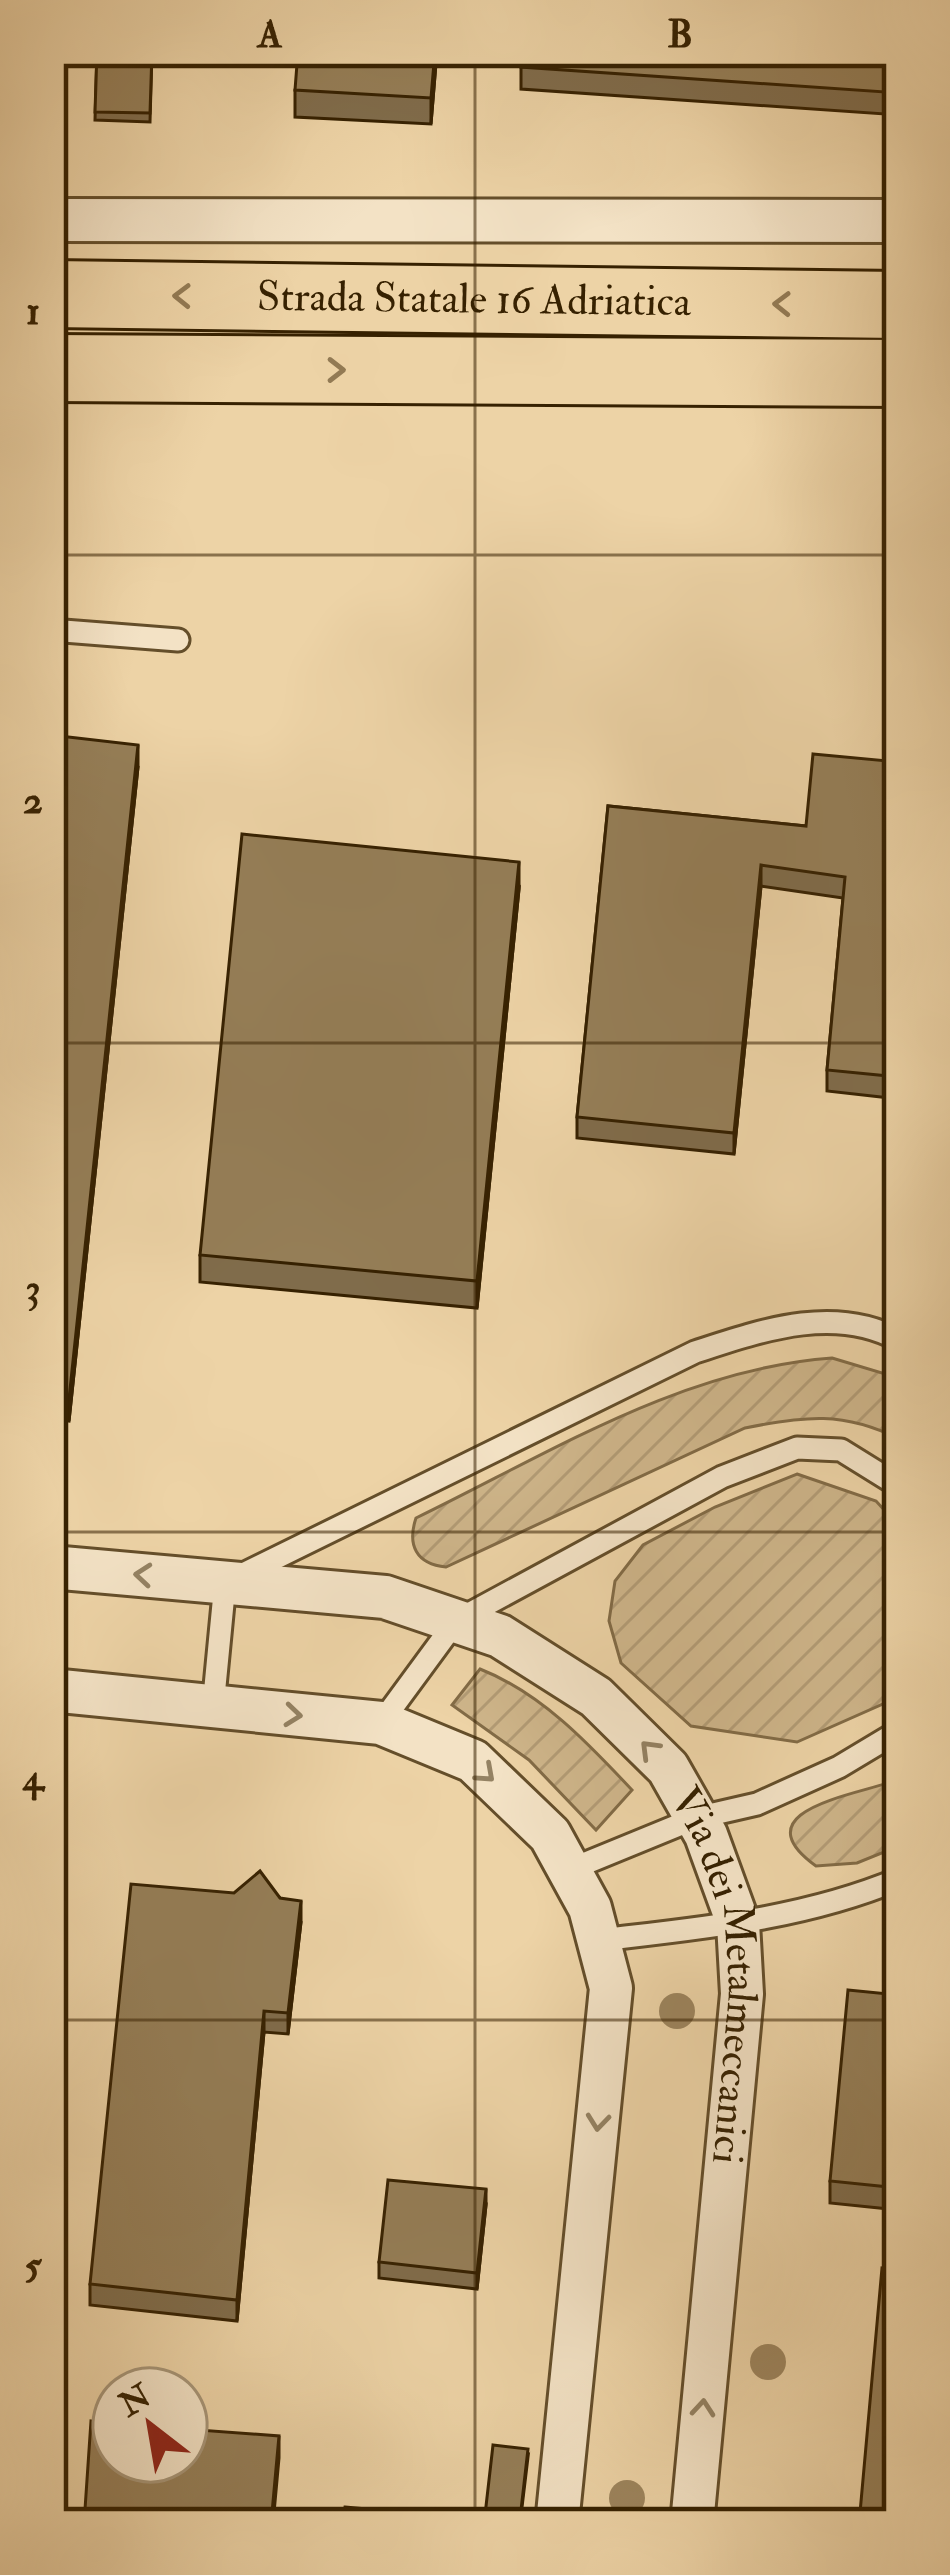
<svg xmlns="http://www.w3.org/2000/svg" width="950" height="2575" viewBox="0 0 950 2575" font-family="'IM FELL Double Pica',serif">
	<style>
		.garden { fill: url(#garden-furrows); stroke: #826b46; stroke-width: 3 }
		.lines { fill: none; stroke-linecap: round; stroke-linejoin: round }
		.lane-casing { stroke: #644e2a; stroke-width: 27 }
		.street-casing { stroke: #644e2a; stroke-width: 48 }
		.highway-casing { stroke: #362101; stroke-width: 72 }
		.lane { stroke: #f3e2c5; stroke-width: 21 }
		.street { stroke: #f3e2c5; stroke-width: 42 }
		.highway { stroke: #edd3a6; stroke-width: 66 }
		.tree { fill: #9d855e }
		.wall { fill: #806c4b; stroke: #362101; stroke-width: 3 }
		.shaded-wall { fill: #68583d; stroke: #362101; stroke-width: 3 }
		.building { fill: #957e57; stroke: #362101; stroke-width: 3 }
		.oneway { stroke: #927a54 }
		.oneway2 { stroke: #948263 }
		.grid { fill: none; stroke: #362101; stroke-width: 3; stroke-opacity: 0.55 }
		.labels { text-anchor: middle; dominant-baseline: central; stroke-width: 12; stroke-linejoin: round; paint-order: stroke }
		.street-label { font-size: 42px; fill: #362101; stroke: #f3e2c5 }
		.neatline { fill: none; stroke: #362101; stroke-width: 4.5 }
		.grid-label { font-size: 39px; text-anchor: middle; font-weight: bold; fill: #362101 }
	</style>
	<defs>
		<pattern id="garden-furrows" width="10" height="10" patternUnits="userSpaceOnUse" patternTransform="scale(3)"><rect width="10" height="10" fill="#ceb58a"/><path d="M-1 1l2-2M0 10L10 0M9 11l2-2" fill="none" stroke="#b29b75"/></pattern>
	</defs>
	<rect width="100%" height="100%" fill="#edd3a6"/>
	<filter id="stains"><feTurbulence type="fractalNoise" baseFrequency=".00167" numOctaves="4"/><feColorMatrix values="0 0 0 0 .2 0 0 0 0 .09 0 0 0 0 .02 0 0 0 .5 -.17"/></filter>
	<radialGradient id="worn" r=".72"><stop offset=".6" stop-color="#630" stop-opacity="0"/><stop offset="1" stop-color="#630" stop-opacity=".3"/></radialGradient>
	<path class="garden" d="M832,1358L899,1378V1439C844,1411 804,1416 745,1428L446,1567C416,1564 407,1545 416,1518C550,1453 681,1369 832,1358Z
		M797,1474L876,1501L899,1526V1691L894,1699L797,1742L691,1726L621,1663L609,1621L615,1581L643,1545L715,1507Z
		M480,1669C541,1693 588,1743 632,1790L596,1830L529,1760L452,1705Z
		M899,1779V1846L857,1863L816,1866C736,1808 866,1794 899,1779Z"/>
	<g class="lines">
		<defs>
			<path id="lane" d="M51,630L178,640
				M213,1707L225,1583L695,1352C760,1331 834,1304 899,1340
				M381,1723L456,1621L722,1477L797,1448L841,1450L899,1486
				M569,1870L696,1818L757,1804L839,1767L899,1731
				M600,1940C702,1928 803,1919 899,1879"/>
			<g id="street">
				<path d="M51,220L899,221"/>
				<path id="s1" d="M51,1567L385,1597L500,1636L596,1697L668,1768L706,1835L738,1923L742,1994L692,2524"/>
				<path d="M51,1690L381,1723L473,1761L550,1835L590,1908L611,1988L557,2524"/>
			</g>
			<g id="highway">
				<path id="s2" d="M51,294L899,305"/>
				<path d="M51,368L899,373"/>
			</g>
		</defs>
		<use href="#lane" class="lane-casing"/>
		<use href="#street" class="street-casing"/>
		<use href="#highway" class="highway-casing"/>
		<use href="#lane" class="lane"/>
		<use href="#street" class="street"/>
		<use href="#highway" class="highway"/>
	</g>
	<g class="tree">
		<circle cx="677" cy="2011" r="18"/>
		<circle cx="768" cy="2362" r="18"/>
		<circle cx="627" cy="2498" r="18"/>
	</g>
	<path class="wall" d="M97,51H152L150,122L95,120Z
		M437,51L431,124L295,117V90Z
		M899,51V115L521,89V67Z
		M51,735L138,767L69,1421L51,1419Z
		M899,762V1099L827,1091V1070L843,898L761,886L734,1154L577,1138V1117L608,806L806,826Z
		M519,889L477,1308L200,1282V1255Z
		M280,1898L301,1922L288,2034L264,2032L237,2321L90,2305V2284Z
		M899,1995V2210L830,2203V2181Z
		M486,2205L477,2289L379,2278V2262Z
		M528,2457L520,2524L485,2523V2515Z"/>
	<path class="shaded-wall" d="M435,51H437L431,124V98Z
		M138,745V767L69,1421V1399Z
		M519,862V889L477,1308V1281Z
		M761,865V886L734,1154V1133Z
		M301,1901V1922L288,2034V2013Z
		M264,2011V2032L237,2321V2300Z
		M486,2189V2205L477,2289V2273Z
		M279,2436V2458L273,2524H271Z"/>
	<path class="building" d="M97,51H152L150,113L95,112Z
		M298,51H435L431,98L295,90Z
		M522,51H899V93L521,67Z
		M51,735L138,745L69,1399L51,1397Z
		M813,754L899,762V1077L827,1070L845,877L761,865L734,1133L577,1117L608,806L806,826Z
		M242,834L519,862L477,1281L200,1255Z
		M260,1871L280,1898L301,1901L288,2013L264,2011L237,2300L90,2284L131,1884L234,1893Z
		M848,1990L899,1995V2188L830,2181Z
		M388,2180L486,2189L477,2273L379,2262Z
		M882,2268L899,2270V2524H859Z
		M91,2421L114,2423V2461H186V2429L279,2436L271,2524H84Z
		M493,2445L528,2449L520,2519L485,2515Z
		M345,2507L435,2515L434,2524H343Z"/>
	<defs><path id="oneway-chevron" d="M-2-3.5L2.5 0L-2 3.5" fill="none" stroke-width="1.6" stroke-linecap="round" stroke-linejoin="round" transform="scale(3)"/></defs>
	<g class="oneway">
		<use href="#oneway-chevron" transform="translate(182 296) rotate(-179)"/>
		<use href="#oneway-chevron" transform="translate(782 304) rotate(-179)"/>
		<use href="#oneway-chevron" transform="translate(336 370)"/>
	</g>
	<g class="oneway2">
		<use href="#oneway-chevron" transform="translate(143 1575) rotate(-175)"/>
		<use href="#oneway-chevron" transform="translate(293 1715) rotate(6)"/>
		<use href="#oneway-chevron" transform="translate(649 1749) rotate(-135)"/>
		<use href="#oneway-chevron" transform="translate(486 1774) rotate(42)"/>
		<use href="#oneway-chevron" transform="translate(598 2122) rotate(96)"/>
		<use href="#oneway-chevron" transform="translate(703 2408) rotate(-85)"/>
	</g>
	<path class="grid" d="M475,51V2524M51,555H899M51,1043H899M51,1532H899M51,2020H899"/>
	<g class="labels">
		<g class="street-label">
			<text stroke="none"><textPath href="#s2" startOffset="423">Strada Statale 16 Adriatica</textPath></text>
			<text stroke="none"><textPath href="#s1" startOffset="891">Via dei Metalmeccanici</textPath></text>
		</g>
	</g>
	<rect width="950" height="2575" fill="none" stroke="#edd3a6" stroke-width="132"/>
	<g transform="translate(150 2425) rotate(329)"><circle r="57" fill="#f3e2c5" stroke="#a79577" stroke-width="3"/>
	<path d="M0-9L21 45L0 30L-21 45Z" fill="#8f2418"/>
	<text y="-18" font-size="33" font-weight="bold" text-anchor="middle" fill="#362101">N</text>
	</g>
	<rect x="66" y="66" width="818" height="2443" class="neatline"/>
	<g class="grid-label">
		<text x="270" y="47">A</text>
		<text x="680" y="47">B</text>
		<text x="33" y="324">1</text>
		<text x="33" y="813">2</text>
		<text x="33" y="1301">3</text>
		<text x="33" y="1790">4</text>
		<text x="33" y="2278">5</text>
	</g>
	<rect width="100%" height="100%" filter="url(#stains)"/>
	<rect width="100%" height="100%" fill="url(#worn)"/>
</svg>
